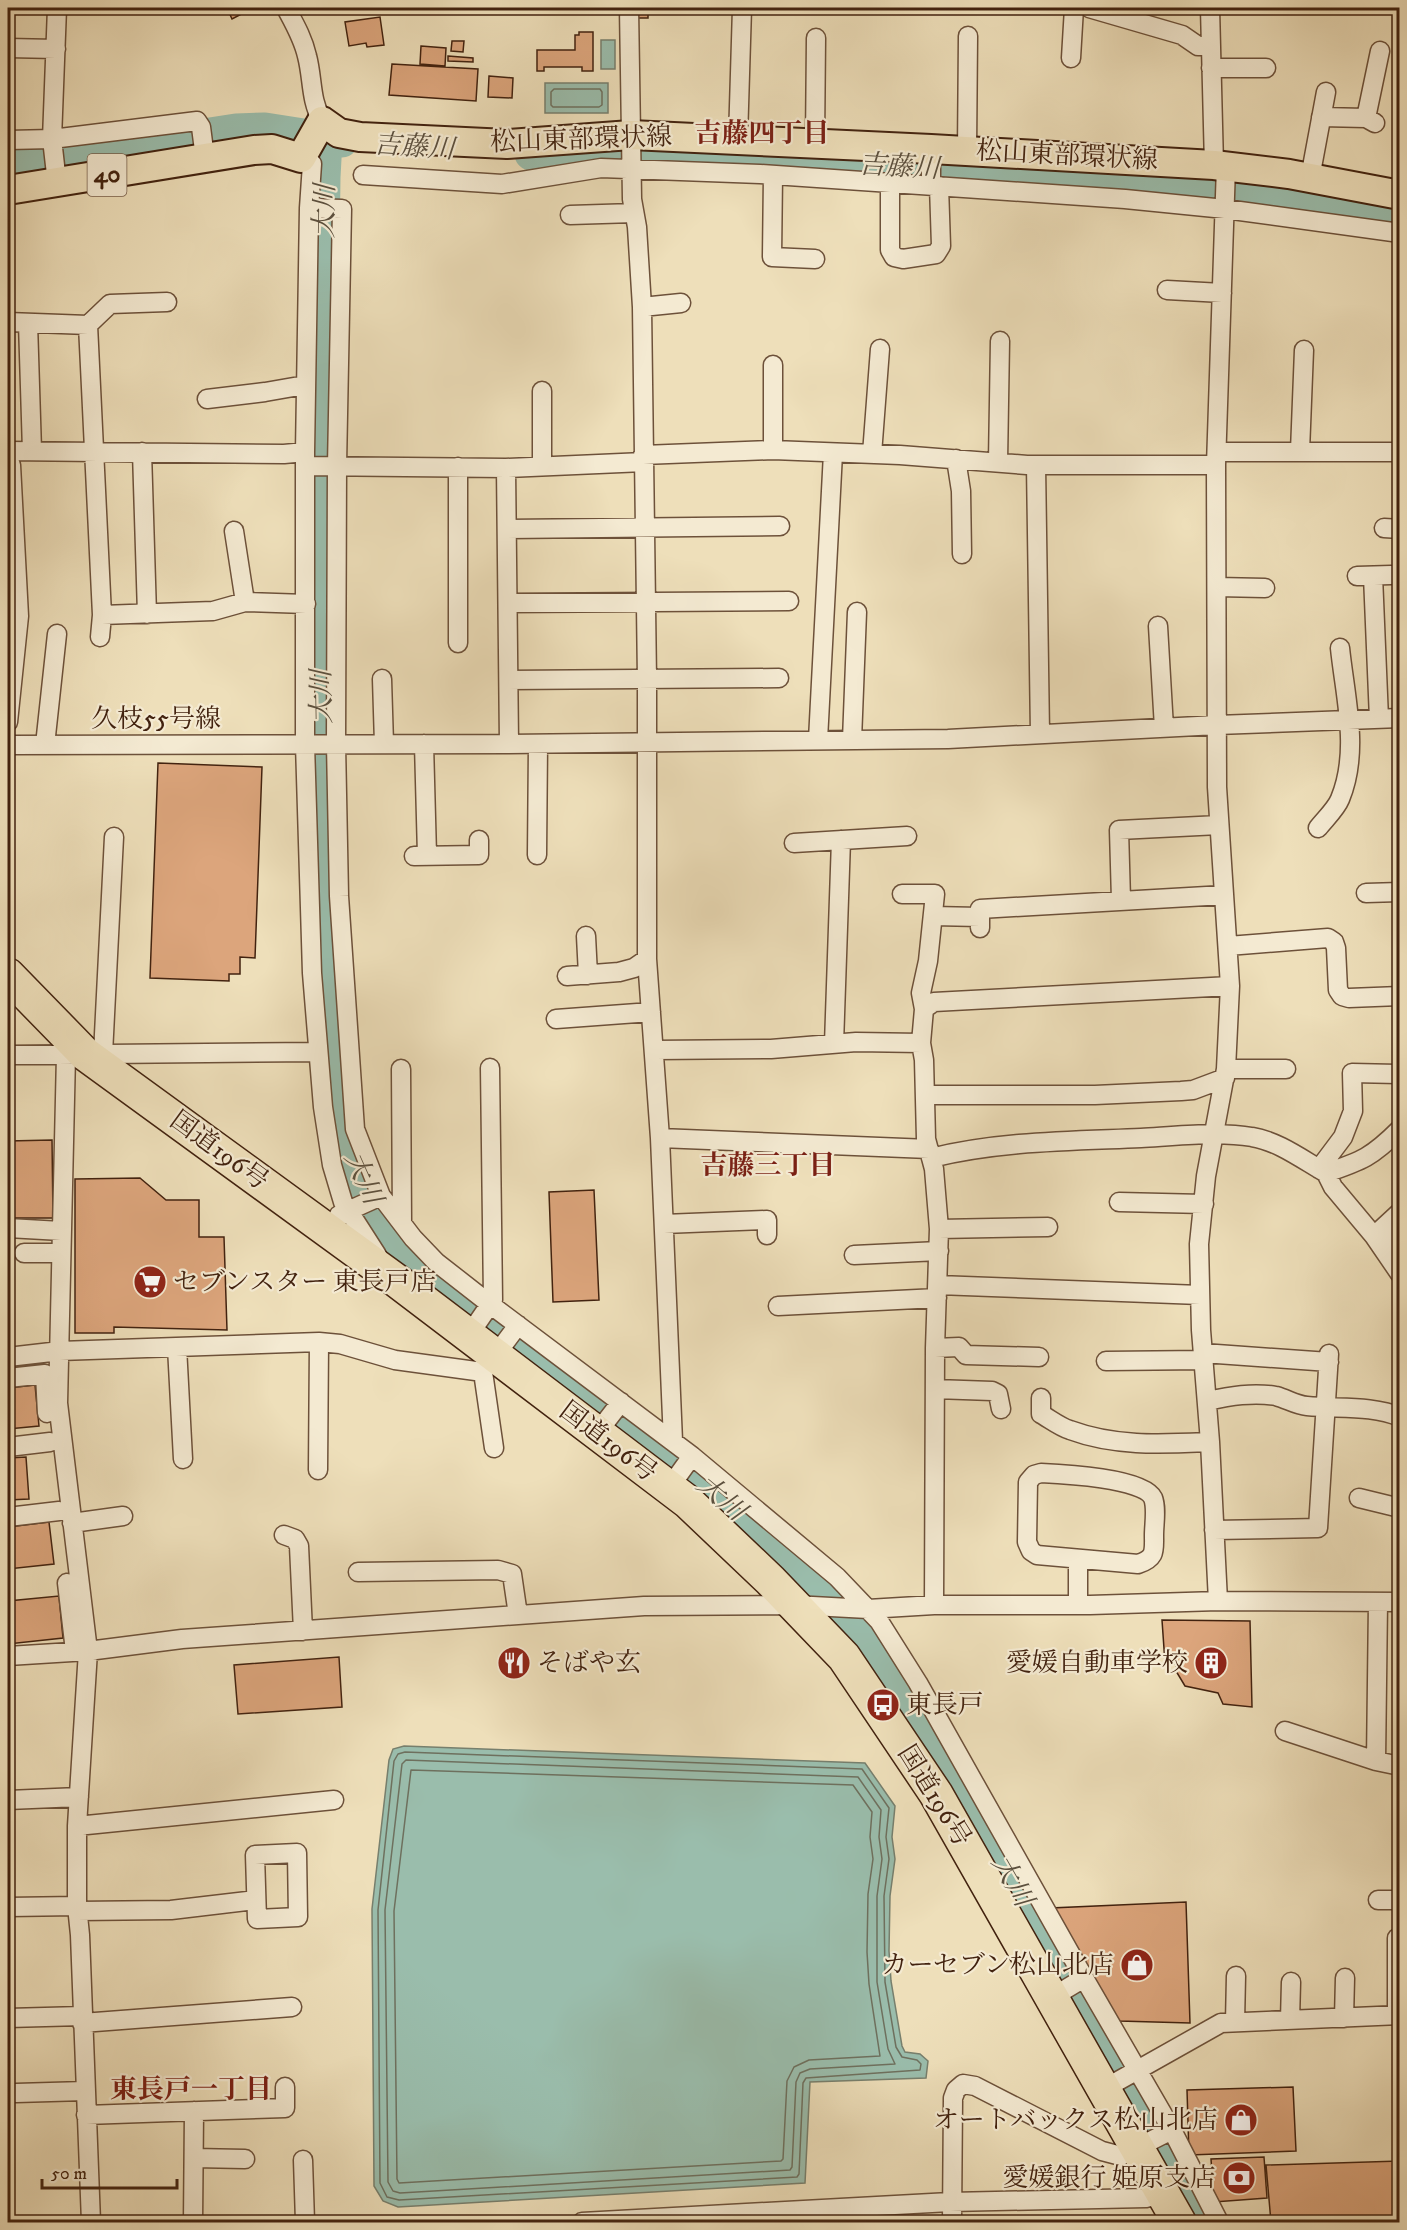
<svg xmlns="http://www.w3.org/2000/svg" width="1407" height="2230" viewBox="0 0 1407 2230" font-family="'IM FELL DW Pica','Noto Serif JP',serif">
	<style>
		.water { fill: #9abdac; stroke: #777f6d; stroke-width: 1.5 }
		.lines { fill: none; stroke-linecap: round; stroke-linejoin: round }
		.shore { stroke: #6e705e; stroke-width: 1.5 }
		.river { stroke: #9abdac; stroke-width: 33 }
		.building { fill: #dca57c; stroke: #42220f; stroke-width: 1.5 }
		.street-casing { stroke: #6d513a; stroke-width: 21 }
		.primary-casing { stroke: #42220f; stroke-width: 32 }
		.highway-casing { stroke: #42220f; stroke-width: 36 }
		.street { stroke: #f4ead2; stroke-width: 18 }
		.primary { stroke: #eedfba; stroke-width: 28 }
		.highway { stroke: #eedfba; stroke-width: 33 }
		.labels { text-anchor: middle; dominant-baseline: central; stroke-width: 4.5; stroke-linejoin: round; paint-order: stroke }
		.shield { fill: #f4ead2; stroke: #775e4a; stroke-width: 1.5 }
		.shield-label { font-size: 24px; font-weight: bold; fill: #42220f }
		.street-label { font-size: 26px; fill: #42220f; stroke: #f4ead2 }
		.poi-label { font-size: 26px; fill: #42220f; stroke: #f4ead2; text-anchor: end }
		.neighbourhood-label { font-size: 27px; font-weight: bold; fill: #7a1f14; stroke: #f4ead2 }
		.water-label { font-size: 27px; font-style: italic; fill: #5c503e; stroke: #f4ead2 }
	</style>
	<rect width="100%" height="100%" fill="#eedfba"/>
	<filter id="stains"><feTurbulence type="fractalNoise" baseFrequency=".00333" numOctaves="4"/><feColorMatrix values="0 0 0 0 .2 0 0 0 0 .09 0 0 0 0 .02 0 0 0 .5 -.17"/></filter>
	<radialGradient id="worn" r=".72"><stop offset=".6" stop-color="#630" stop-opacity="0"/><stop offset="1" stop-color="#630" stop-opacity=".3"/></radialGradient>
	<path class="water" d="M601,40H615V69H601Z
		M545,83H608V113H545Z
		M404,1746L865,1763L895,1806L892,1837L895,1859L890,1896L889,1951L891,1981L902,2046L905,2052L920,2054L928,2061L926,2078L810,2082L805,2183L398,2207L383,2201L374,2186L372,1909L389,1760L393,1749Z"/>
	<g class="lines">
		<path class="shore" d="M554,89H600L602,92V105L599,107H553L551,105V92Z
			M405,1752L862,1769L889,1808L886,1837L889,1859L884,1896L885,1982L896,2047L902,2057L917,2060L921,2064L920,2070L806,2078L803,2083L799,2174L797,2177L399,2200L387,2197L380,2183L378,1910L394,1761L398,1754Z
			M406,1760L858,1777L881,1810L879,1837L882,1859L877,1896V1982L888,2049L895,2064L810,2069L800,2073L796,2082L792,2167L790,2170L400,2193L393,2191L388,2182L385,1910L402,1764Z
			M411,1770L853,1785L872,1812L870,1837L873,1859L868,1894L867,1952L869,1984L880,2056L809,2060L794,2067L787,2081L783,2159L781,2161L399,2183L397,2179L394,1911Z"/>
		<path class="river" d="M326,140L324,177L320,495L323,824L330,990L343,1130L360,1184L398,1245L494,1325L701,1480L822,1584L904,1690L1205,2222
			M531,154L710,156L1053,176L1271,194L1400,214
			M8,160L48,159L236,130L265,129L342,141"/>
	</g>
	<path class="building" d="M227,8H253L232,19Z
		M635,8H648V18H635Z
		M380,17L384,45L367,47L366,43L349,46L345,22Z
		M579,32H593V71H582V67H544V71H537V50H575V35H579Z
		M452,41H464L463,52L451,51Z
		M421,46L446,48L445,66L420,64Z
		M448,56L473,58V62L448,61Z
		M392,64L478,69L476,101L389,95Z
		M489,76L513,78L512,98L488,97Z
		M158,763L262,767L255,958L240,957V974H229V981L150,978Z
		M52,1140L53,1218H8V1141Z
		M140,1178L166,1200H199V1237H224L227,1330L114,1327V1333H75V1179Z
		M594,1190L599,1300L553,1302L549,1192Z
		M35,1385L39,1426L8,1429V1388Z
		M26,1457L29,1499L8,1500V1458Z
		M49,1522L54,1564L8,1569V1527Z
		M59,1596L63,1638L8,1644V1601Z
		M1162,1620L1250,1621L1252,1707L1223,1704L1218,1693L1185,1686L1176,1671V1664L1165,1663Z
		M339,1657L342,1707L238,1714L234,1665Z
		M1186,1902L1190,2023L1119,2021L1051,1908Z
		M1293,2087L1296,2151L1189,2155L1187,2090Z
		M1264,2157L1267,2198L1214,2202L1211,2159Z
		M1400,2161V2222H1271L1266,2165Z"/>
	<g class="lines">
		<defs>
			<path id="street" d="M57,8L52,139L57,183
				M286,8C294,23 303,38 307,56C313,79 310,99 322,121
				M629,8L632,199L637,227L642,307L647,680V959L660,1138L673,1441
				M1089,8L1182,35L1198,46H1210
				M1210,8L1214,165
				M8,48L56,49
				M1071,58L1074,8
				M1211,68H1266
				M1321,117L1366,118L1375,123
				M1366,118L1380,51
				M738,139L742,8
				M8,140L52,139L197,121L201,127L205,158
				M815,142L816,38
				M967,151L968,36
				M301,158L312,164L309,208L305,452V744L312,973L323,1107L332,1165L343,1202L377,1255
				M363,175L502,184L601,168L760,174L1125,199L1225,209L1400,233
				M773,175L772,257L815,259
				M1310,178L1326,92
				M890,183V250L894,257L903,259L936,254L941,246L939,186
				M931,186V149
				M309,208L342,209L337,466L336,744L339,896L355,1129L381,1196L413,1238L436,1262L491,1305L692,1456L837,1577L879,1621L918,1683L1084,1978L1172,2130L1219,2222
				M570,215L634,213
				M1167,290L1222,293
				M642,307L681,303
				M8,322L88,325L110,304L167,302
				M28,323L32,451
				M88,325L102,615L100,637
				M773,365V450
				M207,399L265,392L305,385
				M8,451L284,454L305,452
				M1300,451L1304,350
				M142,452L147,614
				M1217,452H1400
				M872,454L880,349
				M643,455L773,450L900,455L1027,465H1216
				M956,459L961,491L962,554
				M998,462L1000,341
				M8,465H11L19,616L8,722
				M1036,465L1040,734
				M305,466L506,468L644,462
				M542,466V391
				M458,467V643
				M506,468L509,744
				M1384,528L1400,529
				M507,529L780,526
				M234,531L245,602
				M1357,576L1391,575
				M1373,576L1379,719
				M1217,587L1265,588
				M508,603L789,601
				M102,615L213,611L245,602L306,604
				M1158,626L1164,728
				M382,679L384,744
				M509,680L779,678
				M818,740L833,453
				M852,740L857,612
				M424,744L427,855
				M8,745L509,744L948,739L1217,725L1400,718
				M45,745L57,634
				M1318,828C1325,819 1336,809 1340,799C1360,751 1345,697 1340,648
				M794,843L907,836
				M537,855L538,744
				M414,856L479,855V840
				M1366,893L1400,892
				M902,894H935L928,961L921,993L924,1009L921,1043L924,1060L926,1139L934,1169L939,1229L935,1348L934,1605
				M1121,900L1119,830L1219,825
				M933,916L980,917
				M980,928V909L1224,895
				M586,936L588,975
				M1228,946L1328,938L1334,942L1336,948L1338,990L1342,996L1349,998L1400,996
				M567,976L619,972L634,968L647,959
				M924,1009L934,1002L1230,986
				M556,1019L651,1012
				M834,1044L841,840
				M655,1050L771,1049L856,1042L921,1043
				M103,1054L114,837
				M8,1055L318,1052
				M66,1055L58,1403L88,1651L77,1826V1906L80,1935L91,2222
				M401,1069L402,1223
				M1226,1069H1286
				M926,1095H1095L1181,1091L1193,1090L1225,1078
				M660,1138L929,1149
				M931,1158C999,1141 1072,1141 1141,1138C1175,1136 1219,1131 1252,1137C1278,1141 1303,1160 1326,1173C1362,1161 1372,1157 1400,1129
				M1319,1169L1343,1137L1353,1111L1352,1073L1398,1074
				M1326,1173L1333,1187L1374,1236L1400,1274
				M1119,1202L1204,1204
				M339,1215L381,1196
				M664,1224L767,1220V1235
				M8,1228L61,1231
				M939,1229L1048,1227
				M1382,1229L1400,1241
				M1374,1236L1400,1212
				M24,1253H60
				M854,1255L939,1251
				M938,1285L1200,1295
				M778,1306L937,1298
				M469,1335L493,1300L490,1068
				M177,1347L183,1459
				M935,1348L959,1347L966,1355L1039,1357
				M1203,1353L1329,1362
				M8,1357L60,1351L319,1342L340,1344L395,1360L483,1372L518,1325
				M1106,1361L1204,1360
				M483,1372L494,1448
				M8,1378L45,1374L47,1413
				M935,1389L992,1391L998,1394L1001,1409
				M1041,1398V1414C1050,1419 1060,1427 1070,1430C1116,1447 1163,1444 1210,1442
				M1207,1401C1230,1396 1253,1392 1276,1396C1287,1399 1296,1405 1307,1406C1337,1409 1373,1405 1400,1417
				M597,1433L621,1402
				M8,1447L50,1442
				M318,1470L319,1342
				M1041,1473C1062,1474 1144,1478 1153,1498C1157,1508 1154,1524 1154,1535C1154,1551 1156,1558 1138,1564L1037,1555L1031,1551L1027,1542L1028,1482L1034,1475Z
				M669,1488L692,1456
				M1359,1498L1400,1508
				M8,1517L59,1511
				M72,1523L123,1516
				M1214,1530L1318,1528L1329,1354
				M284,1535L295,1539L299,1546L303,1631
				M358,1572L498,1570L512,1574L518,1615
				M67,1583L75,1651
				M1218,1601L1210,1442L1201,1330L1199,1244L1206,1176L1226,1069L1230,986L1217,787L1216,465L1226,166
				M1078,1605V1559
				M8,1656L88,1651L182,1639L644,1606L794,1605L868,1609L934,1605H1090L1218,1601L1400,1602
				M1285,1731L1376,1761L1400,1766
				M1376,1761L1378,1602
				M8,1800L79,1797
				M77,1826L334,1800
				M297,1853L298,1917L257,1919L255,1855Z
				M1378,1900H1400
				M8,1907L77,1906
				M77,1911L171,1910L256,1900
				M1397,1938V2015
				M1051,1998L1084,1978
				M8,2018L82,2016
				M1344,2018L1345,1978
				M1290,2020L1291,1982
				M1235,2022L1236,1976
				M82,2023L292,2007
				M1102,2090L1221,2023L1400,2015
				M16,2093L85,2091
				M86,2115L285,2108V2087
				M194,2158L245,2159
				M303,2160L305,2222
				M193,2222L194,2111
				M582,2222L950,2202L1146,2198L1163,2194
				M952,2222L953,2098L956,2090L963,2084L975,2086L1102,2151L1121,2156L1172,2130"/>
			<path id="primary" d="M8,190L254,150L272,149L301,158L322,121L339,133L360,137L507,144L631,135L931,149L1214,165L1289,174L1400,195"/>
			<path id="highway" d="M8,975L85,1054L397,1281L688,1502L770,1580L844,1657L936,1794L1179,2222"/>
		</defs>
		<use href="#street" class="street-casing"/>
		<use href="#primary" class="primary-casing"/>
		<use href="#highway" class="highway-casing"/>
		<use href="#street" class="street"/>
		<use href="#primary" class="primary"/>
		<use href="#highway" class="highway"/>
	</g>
	<defs>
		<symbol id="supermarket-disc" viewBox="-11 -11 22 22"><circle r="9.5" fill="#8f2418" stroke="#f4ead2"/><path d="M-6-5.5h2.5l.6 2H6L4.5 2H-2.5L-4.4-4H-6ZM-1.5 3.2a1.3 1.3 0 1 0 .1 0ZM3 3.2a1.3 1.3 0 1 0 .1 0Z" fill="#fff"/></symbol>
		<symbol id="restaurant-disc" viewBox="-11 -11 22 22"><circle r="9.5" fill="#8f2418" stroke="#f4ead2"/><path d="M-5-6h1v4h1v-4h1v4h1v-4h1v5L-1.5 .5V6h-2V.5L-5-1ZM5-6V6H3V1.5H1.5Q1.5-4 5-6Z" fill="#fff"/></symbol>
		<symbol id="building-disc" viewBox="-11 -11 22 22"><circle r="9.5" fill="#8f2418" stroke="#f4ead2"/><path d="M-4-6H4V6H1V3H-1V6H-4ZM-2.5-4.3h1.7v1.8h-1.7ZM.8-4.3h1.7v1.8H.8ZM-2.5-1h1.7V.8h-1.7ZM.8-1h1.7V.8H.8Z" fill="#fff"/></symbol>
		<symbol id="bus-disc" viewBox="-11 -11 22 22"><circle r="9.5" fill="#8f2418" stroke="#f4ead2"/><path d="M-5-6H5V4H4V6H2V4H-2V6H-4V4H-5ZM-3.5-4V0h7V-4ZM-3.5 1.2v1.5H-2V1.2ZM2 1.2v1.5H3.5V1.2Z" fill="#fff"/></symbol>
		<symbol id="shop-disc" viewBox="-11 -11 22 22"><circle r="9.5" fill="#8f2418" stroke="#f4ead2"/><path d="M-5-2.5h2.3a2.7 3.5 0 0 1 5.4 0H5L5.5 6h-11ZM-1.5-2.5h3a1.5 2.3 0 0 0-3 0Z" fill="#fff"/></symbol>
		<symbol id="bank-disc" viewBox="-11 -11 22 22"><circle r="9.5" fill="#8f2418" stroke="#f4ead2"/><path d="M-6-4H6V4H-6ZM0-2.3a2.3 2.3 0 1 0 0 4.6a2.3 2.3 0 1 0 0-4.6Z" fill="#fff"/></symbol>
	</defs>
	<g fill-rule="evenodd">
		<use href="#supermarket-disc" x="131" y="1263" width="38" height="38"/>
		<use href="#restaurant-disc" x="495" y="1644" width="38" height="38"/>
		<use href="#building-disc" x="1192" y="1644" width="38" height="38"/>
		<use href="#bus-disc" x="864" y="1686" width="38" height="38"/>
		<use href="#shop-disc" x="1118" y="1946" width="38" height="38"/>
		<use href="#shop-disc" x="1222" y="2101" width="38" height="38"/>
		<use href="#bank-disc" x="1220" y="2159" width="38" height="38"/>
	</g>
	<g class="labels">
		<rect class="shield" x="87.5" y="154" width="39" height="42" rx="4.5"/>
		<g class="shield-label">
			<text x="107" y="175">40</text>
		</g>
		<g class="street-label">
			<text transform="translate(581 140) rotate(-2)">松山東部環状線</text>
			<text transform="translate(1067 156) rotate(3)">松山東部環状線</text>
			<text x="156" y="719">久枝55号線</text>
			<text transform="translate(219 1151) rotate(36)">国道196号</text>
			<text transform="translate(608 1442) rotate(37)">国道196号</text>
			<text transform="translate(934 1796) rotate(58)">国道196号</text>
		</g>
		<g class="poi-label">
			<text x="173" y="1282" text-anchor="start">セブンスター 東長戸店</text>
			<text x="537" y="1663" text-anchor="start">そばや玄</text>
			<text x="1188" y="1663">愛媛自動車学校</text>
			<text x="906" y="1705" text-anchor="start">東長戸</text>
			<text x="1114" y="1965">カーセブン松山北店</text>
			<text x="1218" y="2120">オートバックス松山北店</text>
			<text x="1216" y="2178">愛媛銀行 姫原支店</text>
		</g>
		<g class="neighbourhood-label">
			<text x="762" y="134">吉藤四丁目</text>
			<text x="768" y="1166">吉藤三丁目</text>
			<text x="191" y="2090">東長戸一丁目</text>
		</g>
		<g class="water-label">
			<text transform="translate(414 147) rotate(4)">吉藤川</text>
			<text transform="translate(899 167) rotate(3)">吉藤川</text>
			<text transform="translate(325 211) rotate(-89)">大川</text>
			<text transform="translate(322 697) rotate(-91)">大川</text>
			<text transform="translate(363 1178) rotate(66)">大川</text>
			<text transform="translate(721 1498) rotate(40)">大川</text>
			<text transform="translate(1012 1881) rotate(60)">大川</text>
		</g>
	</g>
	<rect width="1407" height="2230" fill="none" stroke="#eedfba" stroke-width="30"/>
	<rect x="9" y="9" width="1389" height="2212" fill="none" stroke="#42220f" stroke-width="3"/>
	<rect x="15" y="15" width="1377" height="2200" fill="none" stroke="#42220f" stroke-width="1.5"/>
	<path d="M42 2179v9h135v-9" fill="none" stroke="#42220f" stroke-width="3"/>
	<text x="51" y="2179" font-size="18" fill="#42220f" stroke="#f4ead2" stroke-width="4.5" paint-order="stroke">50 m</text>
	<rect width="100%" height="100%" filter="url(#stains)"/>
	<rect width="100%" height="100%" fill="url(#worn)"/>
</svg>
